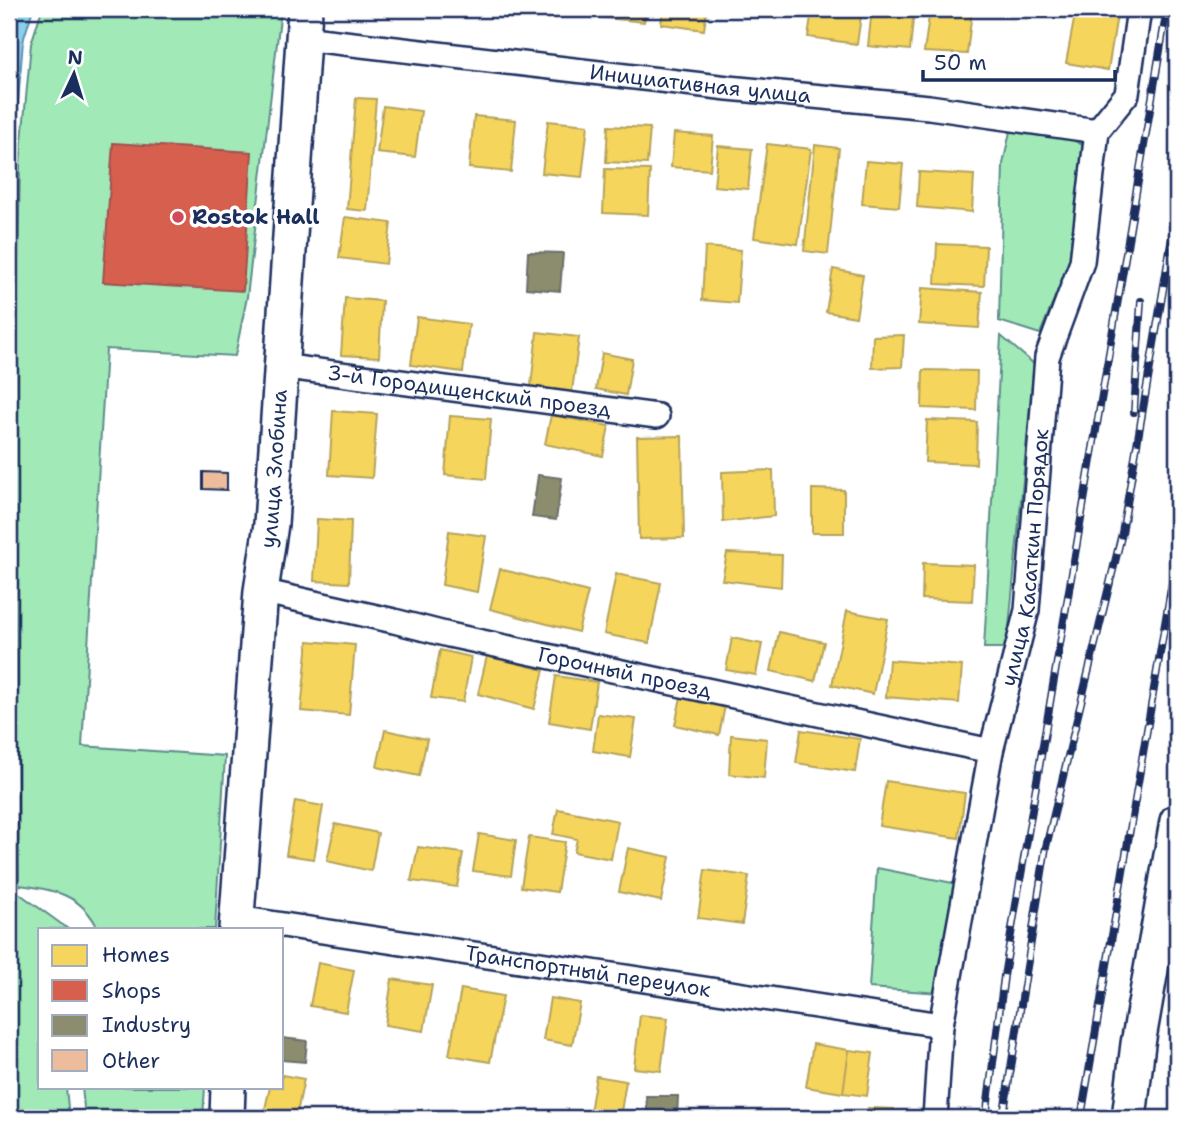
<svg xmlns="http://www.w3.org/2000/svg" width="1186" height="1127" viewBox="0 0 1186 1127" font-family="'Shantell Sans',sans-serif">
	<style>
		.green { fill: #a1eab8; stroke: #5e8c8b; stroke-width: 2 }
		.water { fill: #8ad0eb; stroke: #5e90b3; stroke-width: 2 }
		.homes { fill: #f6d55c; stroke: #b4a35d; stroke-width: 2 }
		.shops { fill: #d6604d; stroke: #9e5152; stroke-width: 2 }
		.industry { fill: #8c8c6e; stroke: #6a7069; stroke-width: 2 }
		.building { fill: #edbc9d; stroke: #1b2f5e; stroke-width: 2 }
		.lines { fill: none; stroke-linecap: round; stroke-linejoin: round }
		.minor-casing { stroke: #1b2f5e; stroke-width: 28 }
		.secondary-casing { stroke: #1b2f5e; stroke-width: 38 }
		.minor { stroke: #fff; stroke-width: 23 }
		.secondary { stroke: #fff; stroke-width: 33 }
		.rail-casing { stroke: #1b2f5e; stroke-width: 8 }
		.rail { stroke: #fff; stroke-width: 5; stroke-dasharray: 16; stroke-linecap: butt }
		.poi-dot { fill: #d1495b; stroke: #fff; stroke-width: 2.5 }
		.labels { text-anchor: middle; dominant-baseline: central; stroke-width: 7; stroke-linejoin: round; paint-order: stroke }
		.street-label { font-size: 21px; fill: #1b2f5e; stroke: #fff }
		.poi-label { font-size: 21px; font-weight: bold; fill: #1b2f5e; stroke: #fff; text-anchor: start }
	</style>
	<rect width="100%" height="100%" fill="#fff"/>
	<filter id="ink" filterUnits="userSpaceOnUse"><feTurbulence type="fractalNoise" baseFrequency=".0143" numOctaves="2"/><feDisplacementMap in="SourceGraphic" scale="14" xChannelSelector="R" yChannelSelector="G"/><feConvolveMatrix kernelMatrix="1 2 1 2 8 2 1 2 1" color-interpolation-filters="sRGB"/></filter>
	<g filter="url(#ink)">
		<path class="green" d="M42,9H281L247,297L235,356L106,349L82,746L225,756L215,929H98C83,895 53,889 19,885L14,468L20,163L31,44Z
			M1011,127L1063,135L1085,146L1069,263L1040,334L999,321L1003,164Z
			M1001,336L1034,364L1007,648H984Z
			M877,868L958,884L941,993L869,988Z
			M9,886L68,929H40V1087H66L69,1118H9Z
			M82,1087H205L203,1118H85Z"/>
		<path class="water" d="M9,9H33L23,41L13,162L9,372Z"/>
		<path class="homes" d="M588,9H646L644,22L587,16Z
			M663,9H707L704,30L661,24Z
			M812,9H862L857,44L808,37Z
			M872,9L914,10L910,50L868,46Z
			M930,9L972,11L967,54L924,52Z
			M1076,9H1118L1108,70L1066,63Z
			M356,98L376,99L367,211L347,209Z
			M383,106L421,111L415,157L377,153Z
			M474,116L516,120L511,172L469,168Z
			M548,121L588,125L582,177L542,173Z
			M608,126L650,128L647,164L606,162Z
			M674,133L713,136L710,170L671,167Z
			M767,144L811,149L798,244L754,238Z
			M815,145L839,148L828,254L804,251Z
			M718,146L752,149L748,189L714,186Z
			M866,161L903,164L899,207L862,204Z
			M605,169L650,170L648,215L603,213Z
			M919,172L974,175L972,212L917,207Z
			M345,217L391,223L386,264L339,258Z
			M937,244L986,246L984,286L935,284Z
			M705,247L741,250L737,303L702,300Z
			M833,269L863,275L856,317L826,312Z
			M922,288L982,292L979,328L919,324Z
			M345,298L382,301L379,357L341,355Z
			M417,317L469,324L463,372L411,365Z
			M537,332L579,337L572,392L530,395Z
			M904,335L902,367L872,368L873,336Z
			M602,353L632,359L626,395L596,389Z
			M923,370L977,371L976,410L922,408Z
			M333,411L377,414L372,478L329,475Z
			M551,415L609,426L603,456L545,444Z
			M450,416L491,419L486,479L445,475Z
			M927,420L977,422L976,464L925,462Z
			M682,436L684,538L639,539L637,437Z
			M773,470L774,516L723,522L722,472Z
			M812,489L844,490V533H812Z
			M317,519L351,521L349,583L314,581Z
			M449,531L486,536L477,592L442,585Z
			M727,553L782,555L781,587L722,580Z
			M923,563L974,565L972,601L922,599Z
			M500,569L588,592L578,632L490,609Z
			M616,574L661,583L649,643L604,634Z
			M847,611L888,619L873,694L832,685Z
			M779,632L824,642L815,681L771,671Z
			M732,638L762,644L756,675L726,670Z
			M308,641L355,645L349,715L301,711Z
			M440,650L471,657L463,702L431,698Z
			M487,656L544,670L534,709L478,694Z
			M889,660L962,666L959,703L886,697Z
			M556,676L597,682L590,729L549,722Z
			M681,697L725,706L719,735L675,725Z
			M598,714L636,719L630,757L593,751Z
			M385,730L427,739L419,776L377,767Z
			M801,730L860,739L855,772L796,763Z
			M731,735L767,739L764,778L729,774Z
			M886,781L965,793L959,838L879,826Z
			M295,801L323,806L314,859L286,855Z
			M558,809L618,821L611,859L574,852L577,839L553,834Z
			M335,824L378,833L371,871L327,861Z
			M479,834L516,840L511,876L473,871Z
			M529,837L565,842L557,892L521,887Z
			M418,847L463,853L457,887L411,881Z
			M628,848L670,857L661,901L619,892Z
			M705,870L749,876L742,924L698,918Z
			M318,963L354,970L346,1012L310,1006Z
			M392,979L432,985L424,1031L385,1025Z
			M461,989L503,996L490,1062L449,1055Z
			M550,998L580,1003L572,1045L543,1040Z
			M640,1015L668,1018L661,1071L634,1068Z
			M813,1044L849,1050L843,1093L806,1087Z
			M849,1050L873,1053L867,1096L843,1093Z
			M282,1075L304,1079L296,1118L263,1117L270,1087H282Z
			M596,1076L626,1081L620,1118H589Z
			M868,1108L894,1109V1118H868Z"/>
		<path class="shops" d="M113,143L252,152L243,291L103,282Z"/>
		<path class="industry" d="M528,252L563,253L560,291L526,288Z
			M538,475L562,478L556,520L532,517Z
			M282,1038L307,1041L305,1062L282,1060Z
			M646,1096H678L677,1118H648Z"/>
		<path class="building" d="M203,472L227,473V490L203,489Z"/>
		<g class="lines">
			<defs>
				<g id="minor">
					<path id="s1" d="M302,38L728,88L929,107L1097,131"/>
					<path id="s2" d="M280,366L657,416"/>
					<path id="s3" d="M261,591L394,621L449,635L991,751"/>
					<path id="s4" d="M237,918L941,1025"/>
					<path id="s5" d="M935,1118L941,1025L991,751L1027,610L1047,357L1082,262L1097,131L1127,94L1139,9"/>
				</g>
				<g id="secondary">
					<path id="s6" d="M236,929L261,591L271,524L305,9"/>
					<path d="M227,1118L228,1087"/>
					<path d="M1129,1118L1138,1044L1177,821"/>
				</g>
			</defs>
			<use href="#minor" class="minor-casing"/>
			<use href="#secondary" class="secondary-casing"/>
			<use href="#minor" class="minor"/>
			<use href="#secondary" class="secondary"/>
			<defs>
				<path id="rail" d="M1134,412L1141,301
					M986,1118L1004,976L1167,9
					M1003,1118L1046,847L1122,533L1177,208
					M1081,1118L1177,553"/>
			</defs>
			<use href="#rail" class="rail-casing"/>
			<use href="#rail" class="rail"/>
		</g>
	</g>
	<circle class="poi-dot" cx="178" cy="217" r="7"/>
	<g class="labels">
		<g class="street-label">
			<text stroke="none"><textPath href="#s1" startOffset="401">Инициативная улица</textPath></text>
			<text stroke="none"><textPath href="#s2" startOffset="191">3-й Городищенский проезд</textPath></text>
			<text stroke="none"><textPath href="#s6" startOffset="462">улица Злобина</textPath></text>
			<text stroke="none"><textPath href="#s5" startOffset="569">улица Касаткин Порядок</textPath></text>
			<text stroke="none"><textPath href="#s3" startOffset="373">Горочный проезд</textPath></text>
			<text stroke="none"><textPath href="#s4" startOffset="355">Транспортный переулок</textPath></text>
		</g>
		<g class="poi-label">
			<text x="192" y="217">Rostok Hall</text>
		</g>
	</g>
	<rect width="1186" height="1127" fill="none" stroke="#fff" stroke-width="35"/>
	<rect x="18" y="18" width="1151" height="1092" fill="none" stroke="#1b2f5e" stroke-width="2.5" filter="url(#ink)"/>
	<rect x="38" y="928" width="245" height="161" fill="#ffffff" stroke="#a4acbf" stroke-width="2"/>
	<rect x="52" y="945" width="35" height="21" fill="#f6d55c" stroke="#a4acbf" stroke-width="2"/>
	<text x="102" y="962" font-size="21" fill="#1b2f5e">Homes</text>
	<rect x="52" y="980" width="35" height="21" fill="#d6604d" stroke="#a4acbf" stroke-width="2"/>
	<text x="102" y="998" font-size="21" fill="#1b2f5e">Shops</text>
	<rect x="52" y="1015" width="35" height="21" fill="#8c8c6e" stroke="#a4acbf" stroke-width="2"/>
	<text x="102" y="1032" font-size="21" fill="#1b2f5e">Industry</text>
	<rect x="52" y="1050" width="35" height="21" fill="#edbc9d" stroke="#a4acbf" stroke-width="2"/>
	<text x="102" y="1068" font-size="21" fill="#1b2f5e">Other</text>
	<g transform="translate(74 74) rotate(4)" stroke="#ffffff" stroke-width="5" paint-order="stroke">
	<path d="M0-5L12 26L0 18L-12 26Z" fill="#1b2f5e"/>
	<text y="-10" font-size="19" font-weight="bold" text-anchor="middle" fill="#1b2f5e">N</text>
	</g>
	<path d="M923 70v10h192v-10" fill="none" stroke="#1b2f5e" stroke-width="3.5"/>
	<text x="934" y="70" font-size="21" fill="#1b2f5e" stroke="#ffffff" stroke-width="5" paint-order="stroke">50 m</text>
</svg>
